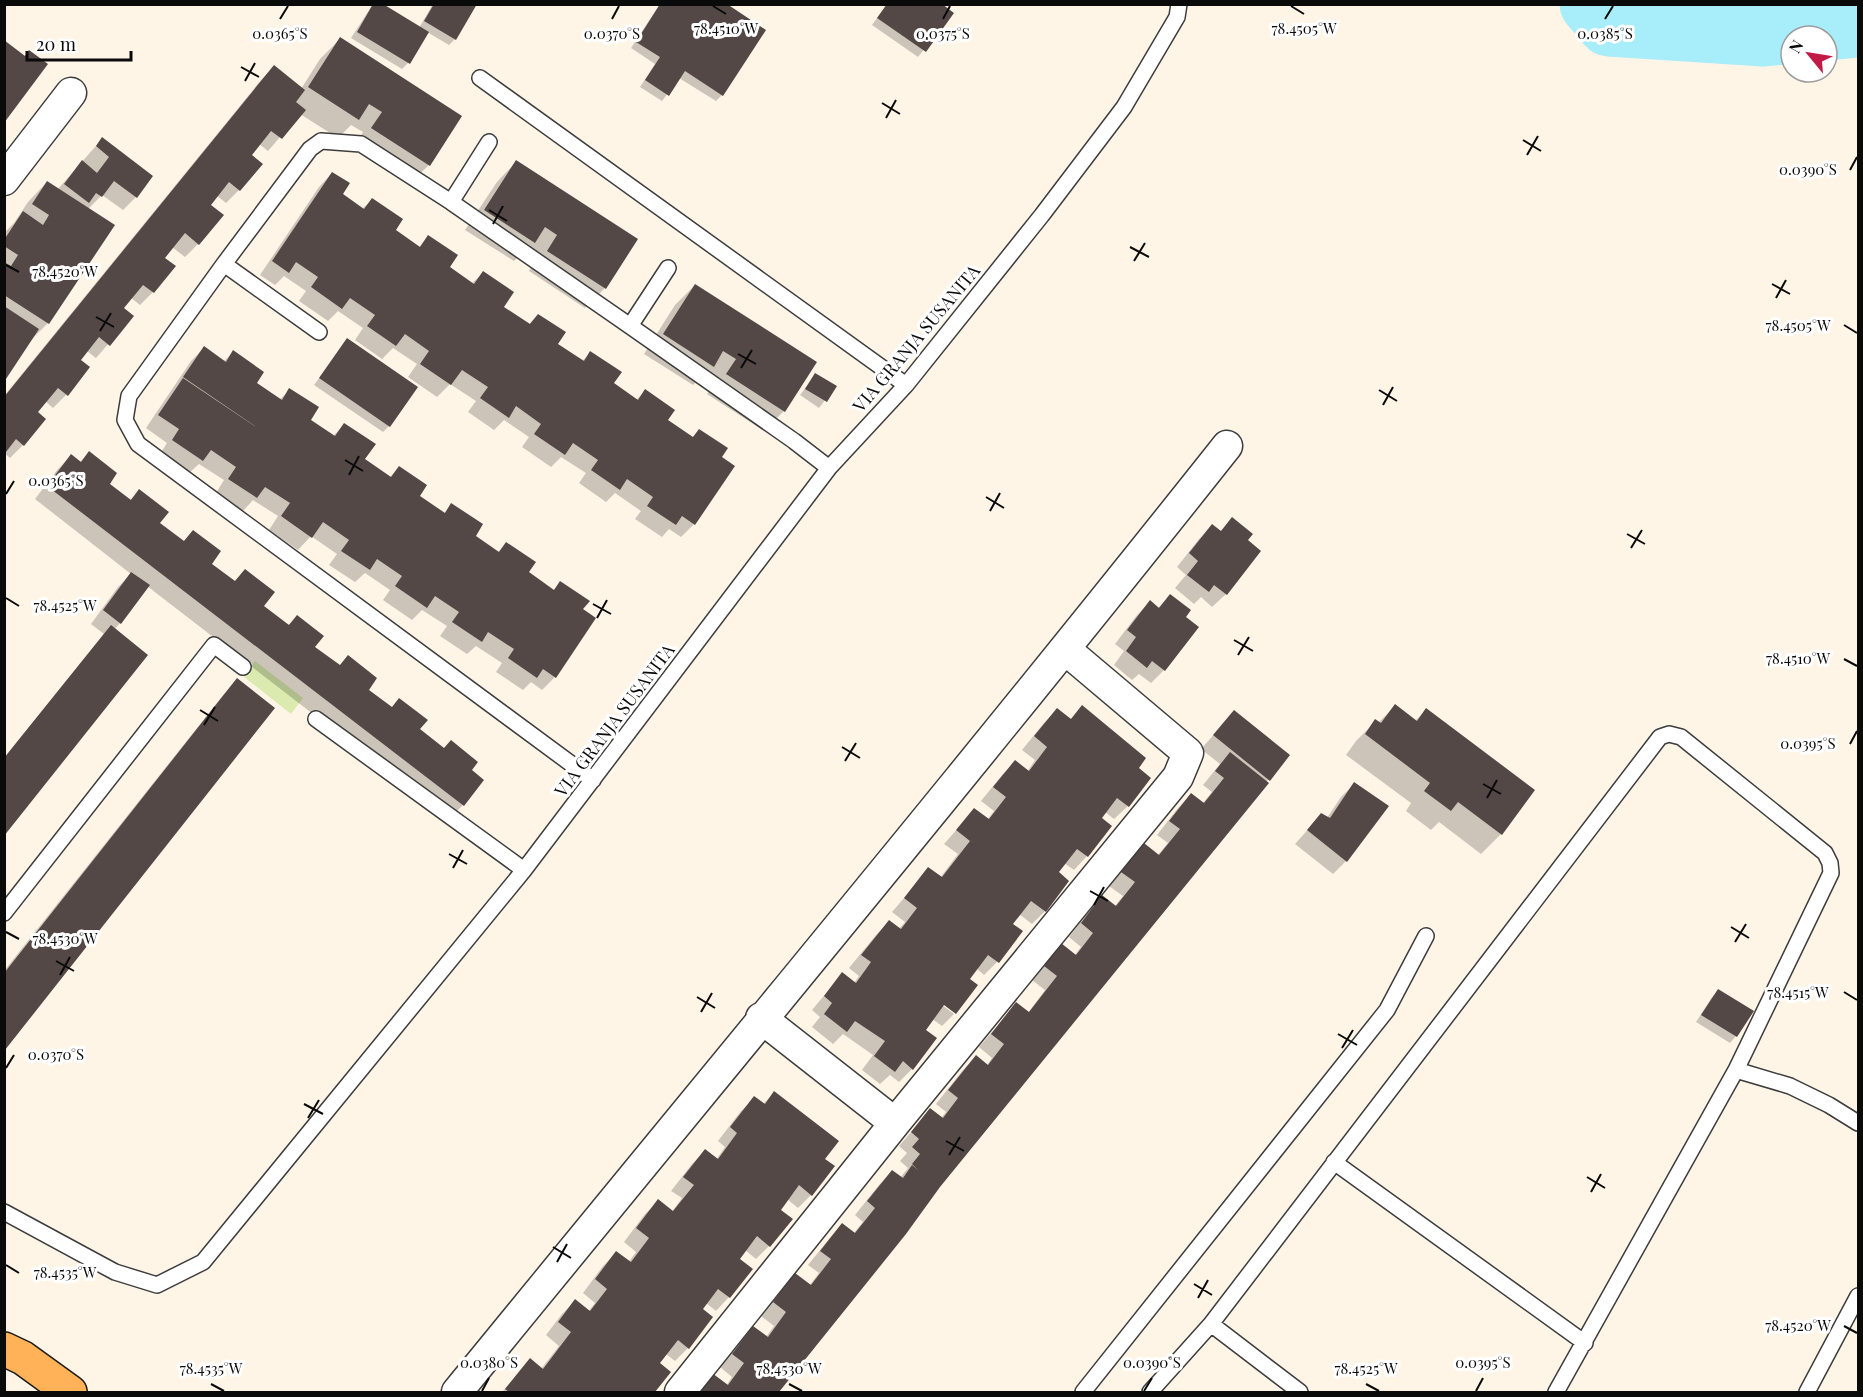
<svg xmlns="http://www.w3.org/2000/svg" width="1863" height="1397" viewBox="0 0 1863 1397" font-family="'Playfair Display',serif">
	<style>
		.green { fill: #dbebaf }
		.shadow { fill: #0003 }
		.lines { fill: none; stroke-linecap: round; stroke-linejoin: round }
		.river { stroke: #a8edfa; stroke-width: 63 }
		.building { fill: #534846 }
		.service-casing { stroke: #3d3d3d; stroke-width: 18 }
		.minor-casing { stroke: #3d3d3d; stroke-width: 33 }
		.primary-casing { stroke: #1b1b1b; stroke-width: 36 }
		.service { stroke: #fff; stroke-width: 15 }
		.minor { stroke: #fff; stroke-width: 30 }
		.primary { stroke: #ffb257; stroke-width: 33 }
		.ticks { fill: none; stroke: #0a0a0a; stroke-width: 2 }
		.labels { text-anchor: middle; dominant-baseline: central; stroke-width: 6; stroke-linejoin: round; paint-order: stroke }
		.street-label { font-size: 18px; fill: #0a0a0a; stroke: #fff }
		.ticks-label { font-size: 15px; text-anchor: middle; fill: #0a0a0a; stroke: #fff; stroke-width: 6; stroke-linejoin: round; paint-order: stroke }
	</style>
	<rect width="100%" height="100%" fill="#fff5e7"/>
	<path class="green" d="M255,661L303,698L291,714L244,677Z"/>
	<path class="shadow" d="M373,4L419,28L433,4H475L455,39L449,45L427,32L408,63L402,69L351,38Z
		M660,4H725L722,95L716,101L679,78L662,101L640,87L655,64L631,48Z
		M887,4H939L952,13L918,57L872,25Z
		M340,39L429,165L409,184L353,148L363,132L351,125L338,138L300,114L268,151L259,144L250,155L239,190L226,203L216,195L209,205L198,244L185,257L172,247L163,258L153,292L140,305L131,298L122,309L132,317L96,358L87,351L79,360L66,395L53,408L45,401L36,412L23,445L10,458L4,453V396L261,80L274,67L301,89L320,59Z
		M102,139L151,177L136,197L123,210L102,195L88,209L112,225L48,323L28,343L4,379V233L14,223L28,202L47,182L58,189Z
		M516,162L605,288L585,308L529,271L538,256L527,248L514,261L465,230L497,182Z
		M332,173L341,195L362,209L372,200L393,231L418,248L429,237L448,268L471,284L483,273L502,307L528,325L538,315L556,345L582,361L591,353L612,383L636,400L645,391L666,420L692,438L699,431L720,457L694,524L681,537L669,529L662,537L635,519L641,511L615,493L606,502L579,483L586,473L561,457L551,467L522,447L529,437L504,420L494,430L468,412L476,401L450,384L437,397L408,377L417,364L393,348L382,359L355,340L363,328L338,311L328,321L299,301L306,291L284,276L275,285L260,275L319,187Z
		M695,285L815,363L784,411L764,431L707,394L717,379L706,372L693,385L644,354L675,305Z
		M347,340L389,426L383,432L314,385Z
		M204,348L223,362L233,352L254,383L279,400L290,390L308,420L333,436L344,425L363,460L389,478L399,468L417,497L443,514L452,505L473,536L497,553L506,544L526,573L553,591L560,583L581,610L555,677L542,690L531,682L523,690L496,672L502,663L476,646L467,654L440,636L447,626L422,610L412,620L383,600L390,590L365,573L355,582L329,565L337,554L311,536L298,550L269,530L278,516L253,500L243,511L216,493L224,480L199,464L189,473L160,454L167,443L146,428L191,361Z
		M815,375L835,387L819,408L800,395Z
		M89,453L108,484L130,500L139,491L158,523L183,542L193,532L210,564L234,582L245,571L262,607L287,626L297,617L313,647L482,780L463,805L449,819L147,586L120,623L4,758L104,634L91,624L118,587L131,574L35,499L58,469L71,456L80,462Z
		M1232,519L1246,541L1226,594L1212,607L1201,597L1194,604L1175,588L1186,575L1177,567L1199,539L1212,526L1220,532Z
		M1170,596L1184,617L1164,670L1151,683L1139,674L1132,680L1114,665L1124,651L1115,644L1137,615L1150,602L1158,608Z
		M238,680L273,709L4,1048V971L224,694Z
		M1395,706L1415,721L1426,710L1501,834L1481,854L1439,822L1431,830L1406,811L1411,803L1346,755L1356,741L1376,721L1378,723Z
		M1082,707L1136,768L1128,806L1114,819L1105,812L1100,818L1110,826L1087,856L1074,870L1064,863L1057,872L1045,911L1032,924L1019,914L1011,924L1021,932L997,962L984,975L976,968L939,1000L938,1002L954,1014L942,1026L932,1019L924,1030L912,1069L899,1082L890,1075L880,1084L862,1070L873,1055L843,1034L833,1044L812,1027L820,1017L812,1010L842,974L854,983L859,976L849,968L876,935L889,922L899,929L905,922L892,912L929,869L940,878L958,854L944,844L974,810L987,820L994,811L981,801L1002,775L1015,762L1027,772L1035,760L1022,750L1044,723L1057,710L1070,720Z
		M1234,712L1288,755L1268,780L939,1187L904,1233L777,1392H696L726,1386L732,1377L720,1367L740,1341L753,1328L766,1337L774,1326L761,1316L782,1288L795,1275L809,1286L819,1273L808,1265L829,1239L842,1225L853,1234L863,1222L855,1215L879,1185L892,1172L900,1178L908,1168L900,1161L907,1153L899,1146L930,1110L941,1118L946,1112L936,1104L963,1070L976,1057L987,1065L992,1058L979,1047L1016,1004L1028,1013L1045,990L1032,980L1061,945L1074,956L1081,947L1069,937L1089,911L1102,897L1114,907L1123,896L1109,886L1131,858L1144,845L1157,856L1168,843L1157,835L1178,808L1191,795L1202,804L1212,792L1203,785L1220,764L1201,749Z
		M1354,784L1387,807L1346,861L1333,874L1295,844L1321,815L1327,818L1341,797Z
		M1718,991L1751,1011L1736,1036L1730,1043L1696,1022L1712,997Z
		M774,1093L823,1159L811,1195L798,1208L787,1199L779,1210L769,1246L756,1259L745,1250L737,1260L751,1269L729,1297L716,1311L706,1303L701,1310L688,1348L675,1361L666,1354L658,1364L669,1372L654,1392H502L530,1360L541,1369L559,1346L546,1335L562,1314L575,1301L588,1312L595,1303L583,1293L603,1266L616,1253L628,1263L636,1252L624,1242L645,1214L658,1201L672,1212L682,1198L671,1191L692,1164L705,1151L716,1160L725,1147L718,1141L741,1111L755,1098L763,1104Z"/>
	<g class="lines">
		<path class="river" d="M1591,4L1609,25L1764,35L1858,26"/>
	</g>
	<path class="building" d="M373,4H383L429,32L410,64L357,32Z
		M434,4H477L456,40L424,21Z
		M660,4H727L766,30L723,96L685,71L669,96L645,80L660,57L636,42Z
		M887,4H942L954,13L926,52L877,18Z
		M340,37L462,116L430,166L371,128L382,112L369,104L359,120L308,87Z
		M4,40L25,56L29,50L48,64L4,123Z
		M274,65L305,90L296,102L306,110L282,139L271,131L252,155L263,164L240,191L229,182L211,205L224,215L199,245L185,233L165,258L176,266L154,293L143,285L124,308L134,316L110,346L99,337L81,360L90,367L68,396L58,388L38,412L46,419L24,446L16,439L6,452L4,450V397Z
		M102,137L153,176L137,198L114,181L102,197L96,193L89,203L64,184L82,160L97,173L109,157L96,146Z
		M516,160L638,239L606,289L547,251L557,235L545,227L535,243L484,210Z
		M332,172L350,183L343,194L364,209L372,198L403,219L396,230L420,247L428,235L458,255L450,267L474,284L483,271L514,292L504,307L530,324L538,314L566,332L558,344L584,361L590,351L622,372L614,383L638,400L645,389L675,410L668,420L693,437L699,429L728,448L722,457L735,466L695,525L682,516L676,525L647,506L653,497L627,479L620,490L591,470L598,460L573,443L565,455L534,434L541,424L516,406L509,418L480,398L488,387L462,370L451,385L420,364L429,351L405,334L396,346L367,326L375,315L350,298L342,309L311,287L318,277L296,262L289,273L272,261Z
		M47,181L115,225L49,324L4,295V262L11,266L18,255L4,246V240L23,211L43,225L49,215L32,204Z
		M695,284L817,362L785,412L726,374L736,359L723,351L714,367L663,334Z
		M4,306L39,329L4,382Z
		M347,338L418,387L390,427L319,378Z
		M204,346L226,362L233,350L264,372L257,383L282,400L289,388L319,407L311,420L335,436L344,423L376,444L365,459L391,477L399,466L427,485L420,496L445,513L451,503L483,524L476,536L499,552L506,542L536,562L529,572L554,590L560,581L590,601L583,609L596,618L556,678L543,669L537,678L508,658L514,649L488,632L482,642L452,622L459,612L435,596L427,608L395,586L402,576L377,559L370,570L341,551L349,540L323,522L312,538L281,516L290,503L265,487L257,498L228,479L236,467L211,450L203,461L172,440L179,429L158,415L183,378L265,433L183,377Z
		M815,373L837,386L827,402L805,389Z
		M89,451L117,473L110,484L131,500L139,489L169,512L160,523L184,541L193,530L221,551L212,564L235,581L245,569L275,592L264,606L289,625L297,615L324,636L315,647L340,665L348,655L377,678L369,690L392,707L399,698L428,720L420,729L444,748L451,740L478,762L472,770L484,780L464,806L47,486L71,454L81,462Z
		M1232,517L1253,534L1248,540L1261,551L1227,595L1214,585L1209,592L1187,575L1198,561L1189,553L1212,524L1221,531Z
		M131,572L150,585L121,624L103,610Z
		M1170,594L1191,610L1186,617L1199,627L1165,671L1152,661L1147,668L1126,651L1136,637L1127,630L1150,600L1159,608Z
		M111,625L148,655L4,836V758Z
		M237,678L275,708L5,1050V972Z
		M1395,704L1417,721L1426,708L1535,790L1502,835L1458,802L1451,811L1424,791L1430,783L1365,734L1375,719L1381,723Z
		M1082,705L1146,758L1139,768L1151,778L1129,807L1117,798L1102,818L1112,826L1088,857L1077,849L1059,872L1069,881L1046,912L1031,901L1013,924L1023,931L999,963L988,955L970,979L978,985L956,1014L944,1005L926,1030L937,1038L913,1070L903,1061L895,1072L874,1056L885,1041L855,1021L847,1032L824,1014L832,1003L824,996L842,972L856,983L871,962L861,955L889,920L901,929L917,908L904,898L928,867L942,877L970,841L956,830L974,808L989,819L1006,797L993,787L1015,760L1029,771L1047,747L1034,736L1057,708L1071,719Z
		M1234,710L1290,755L1270,781L1213,735Z
		M1230,752L1269,783L940,1187L906,1234L779,1392H698L712,1373L728,1385L744,1363L732,1354L753,1326L768,1337L786,1312L773,1302L795,1273L811,1285L831,1259L820,1251L842,1223L855,1233L875,1208L867,1201L892,1170L903,1178L912,1165L919,1171L912,1164L920,1154L912,1147L919,1139L911,1132L930,1108L943,1118L958,1098L948,1090L976,1055L988,1065L1004,1044L991,1034L1016,1002L1029,1012L1057,976L1044,966L1061,943L1076,955L1093,933L1081,923L1102,895L1116,906L1135,882L1121,872L1144,843L1159,855L1180,829L1169,821L1191,793L1204,803L1224,778L1215,771Z
		M1354,782L1389,806L1347,862L1307,830L1321,813L1330,818Z
		M1718,989L1754,1011L1737,1037L1701,1015Z
		M774,1091L839,1141L825,1159L835,1166L812,1196L799,1185L781,1210L793,1219L770,1247L757,1236L740,1259L753,1269L730,1298L718,1289L703,1309L713,1317L689,1349L678,1340L660,1363L671,1372L655,1392H509L505,1389L530,1358L543,1369L571,1332L558,1322L575,1299L590,1311L607,1289L595,1279L616,1251L631,1262L649,1238L636,1228L658,1199L673,1211L694,1185L683,1177L705,1149L718,1159L737,1133L730,1127L754,1096L765,1104Z"/>
	<g class="lines">
		<defs>
			<path id="service" d="M480,78L906,385
				M451,202L489,142
				M224,264L319,332
				M630,326L668,268
				M316,719L524,870
				M593,780L138,444L125,420L129,396L224,264L310,149L321,141L361,144L451,202L630,326L794,441L829,468
				M4,913L214,645L243,667
				M1334,1162L1585,1343
				M4,1212L115,1272L157,1285L203,1262L524,870L829,468L906,385L1042,215L1124,107L1177,17L1179,4
				M1211,1324L1300,1392
				M1083,1392L1387,1010L1426,936
				M1150,1392L1211,1324L1660,737L1669,734L1681,737L1825,853L1830,863L1831,873L1736,1070
				M1556,1392L1736,1070L1790,1086L1829,1105L1858,1123
				M1807,1392L1858,1296"/>
			<path id="minor" d="M4,180L71,93
				M761,1018L895,1123
				M457,1392C714,1077 974,765 1227,446
				M680,1392L895,1123L1178,777L1188,753L1066,650"/>
			<path id="primary" d="M4,1349L23,1358L70,1392"/>
		</defs>
		<use href="#service" class="service-casing"/>
		<use href="#minor" class="minor-casing"/>
		<use href="#primary" class="primary-casing"/>
		<use href="#service" class="service"/>
		<use href="#minor" class="minor"/>
		<use href="#primary" class="primary"/>
	</g>
	<path class="ticks" d="M713,6L726,14M1291,6L1304,14M280,19L288,6M612,19L619,6M943,19L950,6M1605,19L1613,6M241,67L259,77M245,81L255,63M882,103L900,114M886,118L896,100M1523,140L1541,151M1527,155L1538,136M1850,170L1857,157M489,210L507,221M493,224L503,206M1130,247L1149,257M1134,261L1145,243M6,265L19,272M1772,284L1790,294M1776,298L1786,280M96,317L114,327M1844,325L1857,333M100,331L111,313M738,354L756,364M741,368L752,350M1379,390L1397,401M1383,405L1393,387M345,460L363,471M349,475L359,456M6,494L14,481M986,497L1004,508M990,511L1000,493M1627,534L1645,544M1631,548L1642,530M6,598L19,606M593,604L611,614M597,618L607,600M1234,640L1253,651M1238,655L1249,637M1844,659L1857,666M200,710L218,721M204,725L215,707M1850,744L1857,731M842,747L860,758M845,761L856,743M1483,784L1501,794M1487,798L1497,780M449,854L467,864M453,868L463,850M1090,891L1108,901M1094,905L1104,887M1731,927L1749,938M6,932L19,939M1735,942L1746,924M56,961L74,971M60,975L70,957M1844,992L1857,1000M697,997L715,1008M701,1012L712,993M1338,1034L1357,1045M1342,1048L1353,1030M6,1068L14,1055M304,1104L323,1114M308,1118L319,1100M946,1141L964,1151M949,1155L960,1137M1587,1177L1605,1188M1591,1192L1601,1174M553,1247L571,1258M557,1262L567,1244M6,1265L19,1273M1194,1284L1212,1295M1198,1298L1208,1280M1844,1326L1857,1333M211,1384L224,1391M789,1384L802,1391M1366,1384L1379,1391M482,1391L489,1378M1144,1391L1152,1378M1476,1391L1483,1378"/>
	<g class="labels">
		<g class="street-label">
			<text transform="translate(916 338) rotate(-50)">VIA GRANJA SUSANITA</text>
			<text transform="translate(614 720) rotate(-53)">VIA GRANJA SUSANITA</text>
		</g>
	</g>
	<g class="ticks-label">
		<text x="726" y="34">78.4510°W</text>
		<text x="1304" y="34">78.4505°W</text>
		<text x="280" y="39">0.0365°S</text>
		<text x="612" y="39">0.0370°S</text>
		<text x="943" y="39">0.0375°S</text>
		<text x="1605" y="39">0.0385°S</text>
		<text x="1808" y="175">0.0390°S</text>
		<text x="65" y="277">78.4520°W</text>
		<text x="1798" y="331">78.4505°W</text>
		<text x="56" y="486">0.0365°S</text>
		<text x="65" y="611">78.4525°W</text>
		<text x="1798" y="664">78.4510°W</text>
		<text x="1808" y="749">0.0395°S</text>
		<text x="65" y="944">78.4530°W</text>
		<text x="1798" y="998">78.4515°W</text>
		<text x="56" y="1060">0.0370°S</text>
		<text x="65" y="1278">78.4535°W</text>
		<text x="1798" y="1331">78.4520°W</text>
		<text x="489" y="1368">0.0380°S</text>
		<text x="1152" y="1368">0.0390°S</text>
		<text x="1483" y="1368">0.0395°S</text>
		<text x="211" y="1374">78.4535°W</text>
		<text x="789" y="1374">78.4530°W</text>
		<text x="1366" y="1374">78.4525°W</text>
	</g>
	<rect width="1863" height="1397" fill="none" stroke="#0a0a0a" stroke-width="12"/>
	<g transform="translate(1809 54) rotate(300)"><circle r="28" fill="#ffffff" stroke="#9d9d9d" stroke-width="1.5"/>
	<path d="M0-4.5L10 22L0 15L-10 22Z" fill="#c21a46"/>
	<text y="-9" font-size="16" font-weight="bold" text-anchor="middle" fill="#0a0a0a">N</text>
	</g>
	<path d="M27 51v9h104v-9" fill="none" stroke="#0a0a0a" stroke-width="3"/>
	<text x="36" y="51" font-size="18" fill="#0a0a0a" stroke="#ffffff" stroke-width="4.5" paint-order="stroke">20 m</text>
</svg>
